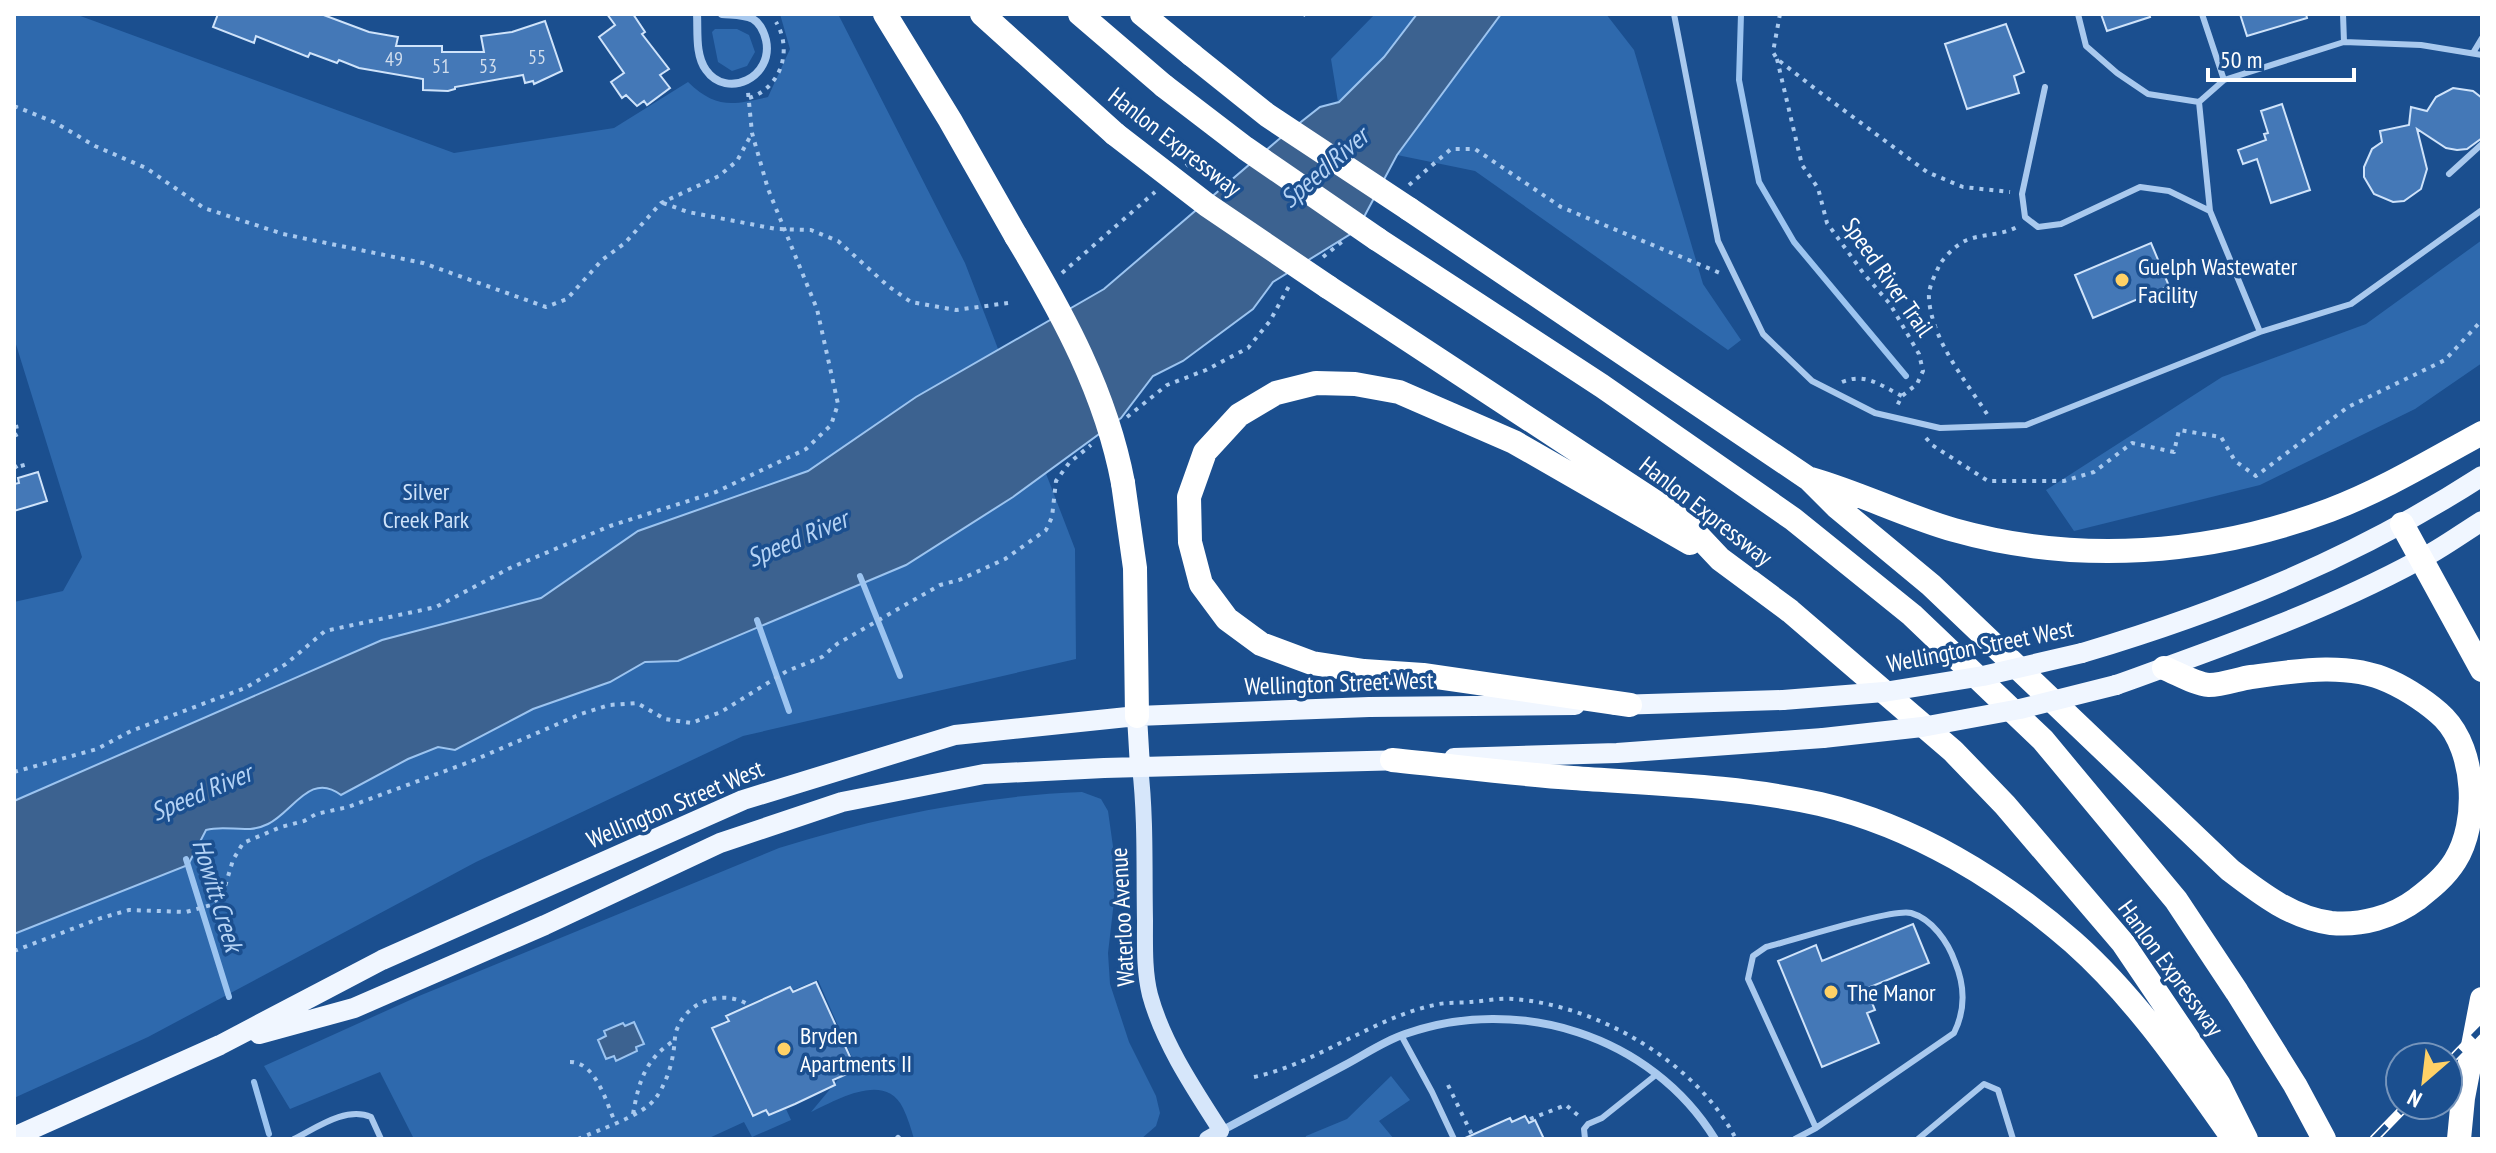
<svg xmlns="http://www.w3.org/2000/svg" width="2496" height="1153" viewBox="0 0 2496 1153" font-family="'PT Sans Narrow',sans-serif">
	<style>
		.green { fill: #2e69ad }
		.water { fill: #3c6290; stroke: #9cc4f0; stroke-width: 2 }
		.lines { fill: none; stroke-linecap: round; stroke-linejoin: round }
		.stream { stroke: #9cc4f0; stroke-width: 6 }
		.building { fill: #4478b7; stroke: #cfe3fa; stroke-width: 2 }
		.path { stroke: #a9c9ee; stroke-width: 4; stroke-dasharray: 4 6; stroke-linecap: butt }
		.lane { stroke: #a9c9ee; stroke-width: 6 }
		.street { stroke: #a9c9ee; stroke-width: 8 }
		.secondary { stroke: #d6e6fa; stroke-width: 16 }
		.primary { stroke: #f0f6ff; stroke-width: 20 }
		.highway { stroke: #fff; stroke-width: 24 }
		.rail-casing { stroke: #fff; stroke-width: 9 }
		.rail { stroke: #1b4f8f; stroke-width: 6; stroke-dasharray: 18; stroke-linecap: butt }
		.primary-bridge { stroke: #f0f6ff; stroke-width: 20 }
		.highway-bridge { stroke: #fff; stroke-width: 24 }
		.poi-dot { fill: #ffd166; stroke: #1b4f8f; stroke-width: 3 }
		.labels { text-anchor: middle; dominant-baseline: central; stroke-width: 7; stroke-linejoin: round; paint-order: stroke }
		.number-label { font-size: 20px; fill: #d0dded }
		.street-label { font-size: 24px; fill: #fff; stroke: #1b4f8f }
		.poi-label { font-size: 24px; fill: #fff; stroke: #1b4f8f; text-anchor: start }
		.park-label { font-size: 24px; fill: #cfe3fa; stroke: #1b4f8f }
		.water-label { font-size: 26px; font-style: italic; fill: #b5d3f5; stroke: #1b4f8f }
	</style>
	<rect width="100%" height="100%" fill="#1b4f8f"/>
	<path class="green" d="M14,14H75L454,153L614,128L688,82C716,109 733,105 768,97L790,49L780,14H838L965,263L1075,549L1076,659L743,736L476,862L148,1037L14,1098V602L63,591L82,557L14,338Z
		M1375,14H1417L1384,57L1338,102L1331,59Z
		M1501,14H1606L1634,50L1703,284L1741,340L1728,350L1475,171L1397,155Z
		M715,29H737L749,35L755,52L747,66L732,71L718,62L712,32Z
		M2482,240V363L2415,409L2260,485L2074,531L2046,490L2222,377L2366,324Z
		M1082,792L1101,799L1108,811L1117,875L1108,953L1110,984L1129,1042L1156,1096L1160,1113L1156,1126L1141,1139H914C911,1129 908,1118 903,1108C885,1071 837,1100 811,1112L841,1076L857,1069L818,980L793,990L790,986L725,1015L727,1020L711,1028L752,1117L766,1111L769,1116L786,1109L791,1120L752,1137L744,1122L707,1139H414L380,1072L290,1109L264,1066L419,996L779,848C877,817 979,796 1082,792Z
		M1391,1076L1410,1100L1379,1121L1394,1139H1305L1306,1136L1347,1119Z"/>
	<path class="water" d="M1417,14H1501L1397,155L1357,230L1273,282L1253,309L1183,361L1153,376L1121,418L1013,497L906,565L678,661L645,662L610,682L533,709L455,750L438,747L408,759L341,795C310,771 293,812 268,824C246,835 228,824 206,830L188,865L14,934V801L382,640L541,598L638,531L808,471L916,397L1104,289L1278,140L1320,107L1339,102L1384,57Z
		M634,1022L644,1044L636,1047L637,1051L616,1061L614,1056L606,1059L598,1040L606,1036L604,1031L623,1023L625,1026Z"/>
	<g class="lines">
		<path class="stream" d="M1741,14L1739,80L1759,182L1794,242L1906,376
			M860,576L900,676
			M757,620L789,711
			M186,859L229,997
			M254,1082L269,1134"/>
	</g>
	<path class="building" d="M218,14H321L369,32L398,37L396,46H442V52H484L481,36L512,32L545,21L562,71L534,84L533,81L525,83L523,75L455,87V89L448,91L423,90V79L359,68L339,60L337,63L310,53L308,57L256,36L254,43L213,27Z
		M607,14H633L645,32L642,34L669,69L660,75L670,88L647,105L644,101L637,106L626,95L622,98L611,82L624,73L599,37L615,25Z
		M2101,14H2149L2150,17L2107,31Z
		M2240,14H2306L2307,18L2247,36Z
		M2006,24L2024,72L2014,76L2019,93L1967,109L1945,44Z
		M2453,88L2473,91L2482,98V138L2467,149L2457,150L2446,148L2417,129L2427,169L2421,189L2404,201L2393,202L2374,194L2364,177V167L2372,149L2382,142L2380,131L2409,125L2411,107L2427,111L2436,97Z
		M2282,104L2310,190L2271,203L2257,159L2243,164L2238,150L2266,140L2264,134L2268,133L2261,111Z
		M2151,243L2169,286L2093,318L2075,275Z
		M38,472L47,501L14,511V484L19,483L18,478Z
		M1913,924L1929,963L1870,987L1874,996L1870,998L1875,1010L1867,1013L1879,1043L1822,1067L1778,961L1816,945L1822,961Z
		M816,982L856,1070L833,1080L835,1085L795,1104L769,1115L766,1110L753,1116L712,1028L729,1021L726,1016L790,987L793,992Z
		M1525,1116L1529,1123L1535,1120L1544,1139H1463L1510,1118L1512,1122Z"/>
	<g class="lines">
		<path class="path" d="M1780,14L1773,52L1777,59L1818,91L1927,172L1963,187L2010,192
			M1303,16L1304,14
			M1777,59L1802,165L1818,188L1827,223L1864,274L1890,304L1919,354L1923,371L1917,384L1902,396L1896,408
			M749,98C781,88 793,50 776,22
			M14,106L54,122L95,146L146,168L204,208L283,234L423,263L546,307L567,299L602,260L625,243L661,203L719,176L737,161L751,135
			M1186,166L1198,156
			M1409,185L1451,149H1475L1561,207L1720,273
			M663,203L688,212L776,229L811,230L838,241L888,286L911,302L956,310L1008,303
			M1323,257L1344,240
			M1062,273L1155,192
			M1842,382C1866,372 1881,386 1902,396
			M1987,414C1965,380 1932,340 1929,299C1928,287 1935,275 1940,264C1946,255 1957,244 1967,240C1985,233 2004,236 2020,225
			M1127,417L1167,385L1206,370L1248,348L1270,321L1289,286
			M14,436L18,434L16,425
			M1926,438L1932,445L1988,481H2064L2094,472L2132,443L2174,452L2179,430L2221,437L2235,461L2256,476L2348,407L2445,360L2482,320
			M14,468L22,463L25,473
			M14,772L97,749L131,731L245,688L286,664L325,631L436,607L510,568L610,526L716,492L806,449L831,425L838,404L817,309L768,189L752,133L748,92
			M14,951L101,918L129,910L186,912L211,905L223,893L233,860L243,843L281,827L304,821L316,814L348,807L472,761L581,714L609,705L637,703L665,719L691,723L721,712L787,671L822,657L837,644L940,585L959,580L1005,559L1046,530L1052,517L1056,481L1069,463L1091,445
			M570,1062C596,1062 606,1102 615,1122
			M1254,1077C1316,1064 1371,1019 1434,1005C1446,1002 1459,1003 1471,1002C1484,1001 1499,998 1513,999C1598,1005 1697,1063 1736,1139
			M1448,1085L1474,1139
			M633,1114C639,1081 645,1059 675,1040
			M1530,1119L1566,1105L1580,1117
			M578,1139C598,1130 642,1116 655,1099C664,1087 671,1069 673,1054C675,1045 674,1037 677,1029C688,1000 724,989 749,1005"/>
		<path class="lane" d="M1674,14L1718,241L1763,334L1812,381L1875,413L1940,428L2026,425L2260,332L2351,304L2482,210
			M2078,14L2086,46L2117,73L2148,94L2199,102L2224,80L2344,42L2421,45L2482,55
			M2202,14L2224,80
			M2343,14L2344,42
			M2473,53L2482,38
			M2045,87L2022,194L2025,217L2038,227L2061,224L2140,187L2169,191L2210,211
			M2199,102L2210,211L2260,332
			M2449,174L2482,144
			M1401,1035L1432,1092L1454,1139
			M898,1138L899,1139
			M294,1139C316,1128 346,1106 371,1117L381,1139
			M1585,1139L1584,1129L1588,1124L1602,1118L1657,1074
			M1795,1139L1816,1128L1954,1033C1966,1009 1965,986 1955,962C1948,942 1932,919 1911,913C1893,908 1791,941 1766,947L1753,956L1748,979L1816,1128
			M1918,1139L1984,1084L1998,1090L2013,1139"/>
		<path class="street" d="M697,14C698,31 695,55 706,70C727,100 774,77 766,40C764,32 760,23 753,19C743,14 732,15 722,14
			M1221,1131C1262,1109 1303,1087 1345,1065C1364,1055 1384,1041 1405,1034C1518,994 1651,1035 1715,1139"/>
		<path class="secondary" d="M1140,767C1146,818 1144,870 1145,921C1145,945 1144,971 1150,995C1163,1043 1194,1089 1221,1131L1207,1139"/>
		<path class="primary" d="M2082,653C2226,610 2355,558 2482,476
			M2116,685C2219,648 2323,612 2419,560C2441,549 2461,534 2482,521
			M1615,705L1783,700
			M1137,716L1140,767
			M1454,758L1617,753L1823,738
			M259,1034L354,1008L545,925L720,843L842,802L984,774L1104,768L1406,760
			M14,1137L220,1045L382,960L743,800L955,735L1137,716L1369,707L1575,705"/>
		<path class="highway" d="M885,14L950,120L1016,236
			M982,14L1115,134
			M1080,14L1164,86
			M1142,14L1192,55
			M1409,209L1809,479L1837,507L1931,585L2230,870C2260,893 2292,918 2331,923C2361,926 2393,917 2417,899C2431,888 2445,877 2455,861C2479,823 2476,751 2444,718C2430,704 2407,689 2389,681C2347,662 2295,671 2251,677C2238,679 2223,685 2209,685C2195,684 2177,673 2164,668
			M1377,239L1602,386L1793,519L1912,615L2043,740L2176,900L2237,992L2295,1085L2324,1139
			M1328,287L1666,509L1687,524L1720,559L1790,611L1953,751L2005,805L2123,943L2219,1085L2246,1139
			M1811,479C1860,493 1905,516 1954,530C2078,565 2210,555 2330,510C2383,490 2432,460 2482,433
			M1123,483L1135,568L1137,716
			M2402,524L2482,670
			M1630,705L1423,675L1364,671L1312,663L1261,644L1227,619L1201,584L1190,542L1189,497L1205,452L1239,415L1276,393L1316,383L1355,384L1399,392L1514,442L1690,543
			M1392,760C1453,766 1513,774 1573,778C1656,784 1739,786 1820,804C1914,826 2001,879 2073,942C2135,997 2182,1066 2230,1134
			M2459,1139L2463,1098L2482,999"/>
		<defs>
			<path id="rail" d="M2448,1063L2482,1028
				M2374,1139L2407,1105"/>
		</defs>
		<use href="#rail" class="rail-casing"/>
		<use href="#rail" class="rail"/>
		<path class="primary-bridge" d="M1783,700L1884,692L1983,676L2082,653
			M1823,738L1922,727L2020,709L2116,685"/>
		<path class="highway-bridge" d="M1192,55L1267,115L1409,209
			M1164,86L1245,148L1377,239
			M1115,134L1207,205L1328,287
			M1016,236C1063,314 1106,393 1123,483"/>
	</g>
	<g class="poi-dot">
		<circle cx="2122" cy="280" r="8"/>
		<circle cx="1831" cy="992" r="8"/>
		<circle cx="784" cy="1049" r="8"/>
	</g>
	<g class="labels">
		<g class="number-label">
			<text x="537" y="57">55</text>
			<text x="394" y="59">49</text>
			<text x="441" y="66">51</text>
			<text x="488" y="66">53</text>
		</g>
		<g class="street-label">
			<text transform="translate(1175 142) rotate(38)">Hanlon Expressway</text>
			<text transform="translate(1888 277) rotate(55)">Speed River Trail</text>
			<text transform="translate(1706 511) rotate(38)">Hanlon Expressway</text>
			<text transform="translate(1980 646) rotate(-11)">Wellington Street West</text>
			<text transform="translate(1339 683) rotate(-2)">Wellington Street West</text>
			<text transform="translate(675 804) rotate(-23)">Wellington Street West</text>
			<text transform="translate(1122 917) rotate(-93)">Waterloo Avenue</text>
			<text transform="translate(2171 968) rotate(54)">Hanlon Expressway</text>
		</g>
		<g class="poi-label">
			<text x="2138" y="266">Guelph Wastewater<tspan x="2138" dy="28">Facility</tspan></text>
			<text x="1847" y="992">The Manor</text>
			<text x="800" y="1035">Bryden<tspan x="800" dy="28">Apartments II</tspan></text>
		</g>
		<g class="park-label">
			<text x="426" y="491">Silver<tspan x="426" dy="28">Creek Park</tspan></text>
		</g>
		<g class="water-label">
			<text transform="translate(1324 167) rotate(-41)">Speed River</text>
			<text transform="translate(797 538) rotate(-23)">Speed River</text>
			<text transform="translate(201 792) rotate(-23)">Speed River</text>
			<text transform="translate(218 895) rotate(73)">Howitt Creek</text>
		</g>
	</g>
	<rect width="2496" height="1153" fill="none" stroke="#ffffff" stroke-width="32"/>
	<g transform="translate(2424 1081) rotate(208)"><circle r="38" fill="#1b4f8f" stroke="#7695bc" stroke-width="2"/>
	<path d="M0-6L14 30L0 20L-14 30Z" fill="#ffd166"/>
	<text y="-12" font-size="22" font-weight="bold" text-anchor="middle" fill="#ffffff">N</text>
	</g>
	<path d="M2208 68v12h146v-12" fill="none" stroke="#ffffff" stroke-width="4"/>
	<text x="2220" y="68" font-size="24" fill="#ffffff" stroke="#1b4f8f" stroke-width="6" paint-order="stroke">50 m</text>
</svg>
